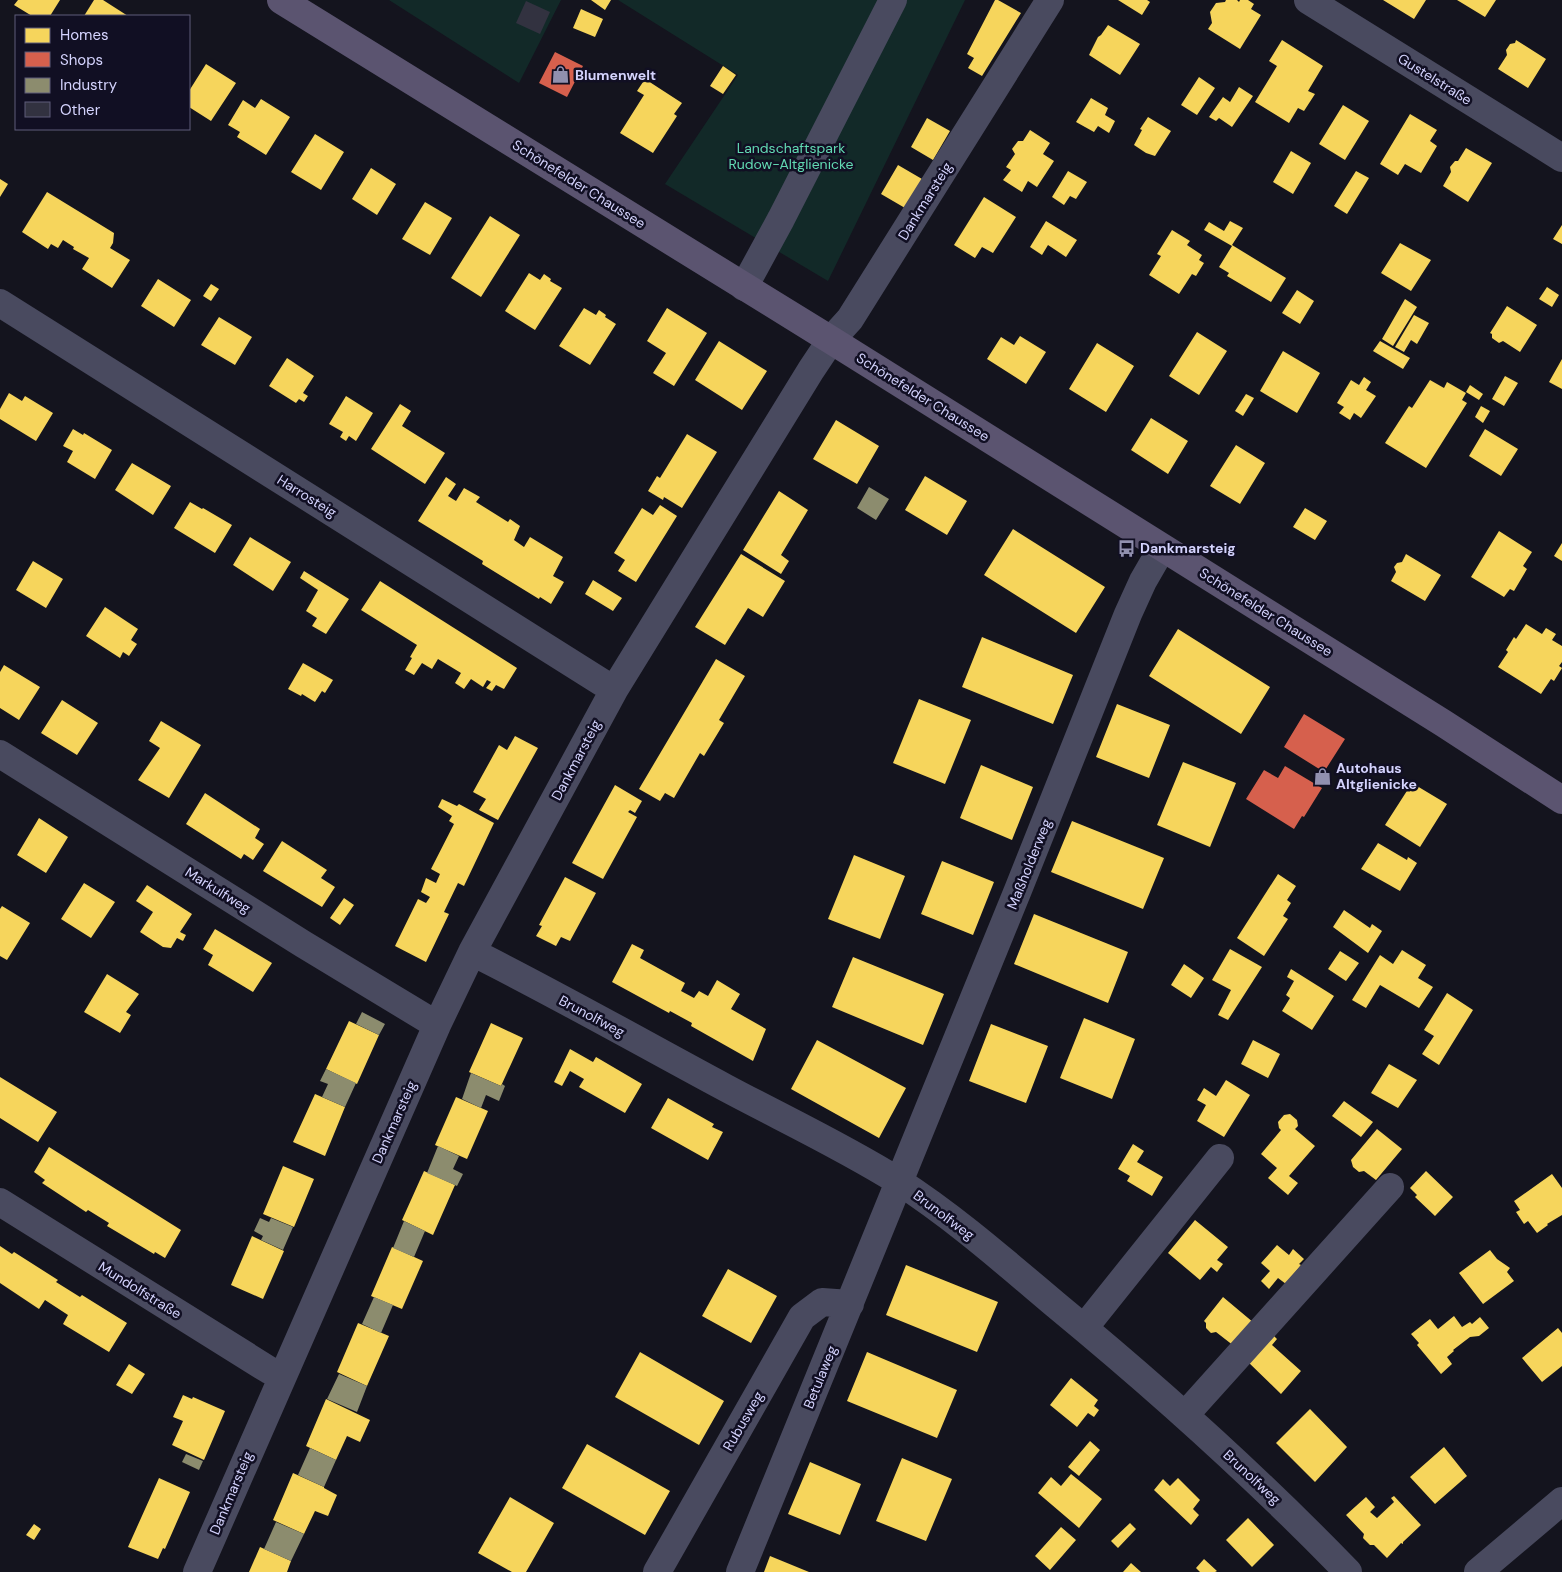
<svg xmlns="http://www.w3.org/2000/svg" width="1562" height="1572" viewBox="0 0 1562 1572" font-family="'DM Sans',sans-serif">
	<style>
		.green { fill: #122928 }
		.homes { fill: #f6d55c }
		.shops { fill: #d6604d }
		.industry { fill: #8c8c6e }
		.building { fill: #323240 }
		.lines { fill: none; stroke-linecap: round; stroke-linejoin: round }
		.minor { stroke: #494a5f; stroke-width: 28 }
		.major { stroke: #5b5470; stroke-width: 28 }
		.labels { text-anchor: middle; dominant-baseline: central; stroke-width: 5; stroke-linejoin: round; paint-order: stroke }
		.poi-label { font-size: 14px; font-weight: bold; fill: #d4d3fd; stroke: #110f23; text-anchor: start }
		.street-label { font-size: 14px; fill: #d4d3fd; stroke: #110f23 }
		.park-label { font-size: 14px; fill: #62dab3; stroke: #110f23 }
	</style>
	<rect width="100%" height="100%" fill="#14141e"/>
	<path class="green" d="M389,0H561L519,83Z
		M618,0H965L828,281L665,184L738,75Z"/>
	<path class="homes" d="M18,0H60L50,16H32L14,5Z
		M94,0H103L128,16H84Z
		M591,0H611L605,10Z
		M995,0H998L1021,13L982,76L968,68L974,58L967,54Z
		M1118,0H1147L1150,2L1142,15Z
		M1226,0H1237L1239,2L1240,0H1248L1254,4L1251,9L1261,15L1240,49L1208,29L1212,23L1210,12L1216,3L1225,2Z
		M1383,0H1426L1414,19Z
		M1457,0H1496L1485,17Z
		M581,9L603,19L595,37L573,28Z
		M1108,25L1140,44L1120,75L1089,55L1098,37L1101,35Z
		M1282,40L1323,66L1308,91L1315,94L1304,111L1298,108L1289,123L1255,102L1277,66L1269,61Z
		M1516,40L1546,59L1528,88L1498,69L1507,55L1506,50L1510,44L1515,43Z
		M206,64L236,83L211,121L189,107V91Z
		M723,66L736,75L723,94L710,86Z
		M1199,77L1215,88L1197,115L1181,105Z
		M645,79L682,103L674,114L677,116L653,153L620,133L644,95L637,91Z
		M1239,87L1253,96L1232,127L1219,118L1216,121L1209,117L1223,97L1230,102Z
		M1091,98L1108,108L1105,115L1115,121L1109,133L1098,126L1094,132L1076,122Z
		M261,99L290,117L266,155L237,137L240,132L228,125L243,100L255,108Z
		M1343,105L1369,121L1345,160L1319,144Z
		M1410,114L1437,130L1430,141L1437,146L1421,173L1405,164L1398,175L1380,164Z
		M1148,117L1171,131L1155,156L1146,153L1134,145L1142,130L1140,129Z
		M927,118L950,131L933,160L911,147Z
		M1030,130L1050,143L1043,154L1054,161L1037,187L1028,181L1022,192L1003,180L1011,170L1006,167L1015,154L1012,149L1018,141H1023Z
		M315,134L344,152L321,190L291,172Z
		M1466,148L1492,163L1468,202L1443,186L1451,172L1450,167L1455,161H1458Z
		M1291,151L1311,163L1293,194L1273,182Z
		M898,165L922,179L905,208L881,194Z
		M371,168L396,184L377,215L352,199Z
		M1068,171L1087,182L1076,199L1070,196L1064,205L1052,197Z
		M1356,171L1369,178L1347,214L1334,206Z
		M0,179L8,184L0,197Z
		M47,192L114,233L113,243L110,248L130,260L112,288L82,269L89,258L73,249L74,247L63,240L58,248L51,244L48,249L22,232Z
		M984,197L1016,217L993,253L982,247L975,258L954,245Z
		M425,202L452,218L430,255L402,239Z
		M490,216L520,235L481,297L451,278Z
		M1046,221L1077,240L1066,257L1048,245L1042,255L1030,247Z
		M1230,221L1243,228L1232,245L1286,278L1271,302L1227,276L1229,273L1219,267L1232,246L1204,230L1209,222L1224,231Z
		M1562,225V244L1553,239Z
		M1172,230L1190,241L1187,245L1202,255L1199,260L1204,263L1196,276L1192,274L1179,294L1149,275L1161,256L1157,254Z
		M1400,243L1431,260L1411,291L1381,273Z
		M529,273L540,280L544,274L551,279L550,281L562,288L535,330L505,311Z
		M158,279L191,300L174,327L141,306Z
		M211,284L219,289L211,301L203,296Z
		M1547,287L1559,295L1552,307L1539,299Z
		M1297,290L1314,301L1300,324L1282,313Z
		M1405,299L1417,307L1393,346L1382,339Z
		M1507,306L1537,325L1520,352L1503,341L1499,343L1492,338V334L1490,333Z
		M584,308L596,315L599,310L606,315L605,317L616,324L590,365L559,346Z
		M667,308L707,333L674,386L653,373L666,353L647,341Z
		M1414,315L1429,323L1417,344L1411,340L1404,352L1395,347Z
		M219,317L252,337L235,365L201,345Z
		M1197,332L1227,351L1199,395L1169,376Z
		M1020,336L1046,352L1026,384L987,359L1001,337L1014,345Z
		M719,341L767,371L742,410L695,380Z
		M1380,341L1410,358L1403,369L1373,351Z
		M1097,343L1134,366L1106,412L1069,389Z
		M1283,351L1320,373L1297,413L1260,391Z
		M287,358L314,376L303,393L308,396L304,402L299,399L296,403L269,386Z
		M1562,359V389L1549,382Z
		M1505,376L1518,383L1504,406L1492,399Z
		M1364,377L1371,382L1366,390L1376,396L1361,418L1354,413L1350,420L1339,413L1344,407L1337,403L1351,380L1359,385Z
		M1430,380L1444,388L1447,382L1466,393L1462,400L1467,403L1426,468L1385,443L1409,406L1412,408Z
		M1470,385L1483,394L1479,400L1466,392Z
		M9,393L22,401L25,396L53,413L36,441L0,419V409Z
		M1246,394L1254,398L1243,416L1235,411Z
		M346,396L373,413L356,441L349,436L346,441L340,437L343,432L329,424Z
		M400,404L411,411L402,426L445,453L425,484L371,449Z
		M1481,406L1490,411L1483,423L1475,417Z
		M1151,418L1188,441L1168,474L1131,450Z
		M836,420L879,446L857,484L813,459Z
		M73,429L83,435L84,433L112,450L95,479L67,462L73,451L63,446Z
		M1485,429L1518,449L1501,476L1469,456Z
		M687,434L717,452L682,508L664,497L663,500L648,491L657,476L660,478Z
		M1236,445L1265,463L1240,504L1210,486Z
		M132,463L171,486L153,515L115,490Z
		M925,476L967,501L947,535L905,510Z
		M446,477L456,484L448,496L456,501L464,488L480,497L476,502L508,522L510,519L520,526L514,540L524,547L530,537L563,557L553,576L564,582L551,604L540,597L539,599L482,564L483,561L418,521Z
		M779,491L808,510L781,555L789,561L781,574L743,550Z
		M190,502L202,509L203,508L232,525L215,553L174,528Z
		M660,505L677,516L636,582L618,571L625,560L614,553L642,508L653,515Z
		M1305,508L1327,521L1315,540L1293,527Z
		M1013,529L1105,587L1076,633L984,575Z
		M1499,531L1532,552L1523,566L1527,569L1514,591L1510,589L1504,597L1471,577Z
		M250,537L291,562L273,591L233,565Z
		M1562,543V561L1554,556Z
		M741,554L785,581L763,617L748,608L725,645L695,627Z
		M1406,554L1441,575L1425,601L1391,581L1396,572L1394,567L1397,563L1402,562Z
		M33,561L63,579L46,608L16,590Z
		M304,571L349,599L326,634L312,626L317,618L306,611L318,590L300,578Z
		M593,580L622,598L613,611L585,594Z
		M380,581L517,668L504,689L496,685L492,691L486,688L491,682L487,680L483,687L471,679L464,689L455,683L461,673L438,659L432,669L422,663L414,675L405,670L412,658L410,657L417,645L361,610Z
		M105,607L138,629L131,640L137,644L129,656L123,652L120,658L86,636Z
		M1526,624L1542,634L1546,628L1556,634L1552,640L1562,646V662L1559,666L1562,668L1554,681L1551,679L1541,694L1498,667L1508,652L1506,650L1514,637L1516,639Z
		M1178,629L1270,687L1241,734L1149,676Z
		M982,637L1073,675L1053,724L962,687Z
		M716,659L745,676L719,720L724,723L704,756L700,753L674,798L665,793L660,801L639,789Z
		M303,663L333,680L325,693L322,691L315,702L302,694L301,696L288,689Z
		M4,665L40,687L19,720L0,708V672Z
		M919,699L971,720L945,784L893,763Z
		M62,700L98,723L77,755L41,733Z
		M1117,704L1170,725L1149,778L1096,757Z
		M161,721L201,745L169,798L138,780L160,748L149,741Z
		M515,736L538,748L498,820L479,810L486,799L473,792L499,745L507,750Z
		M1183,762L1236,783L1210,847L1157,825Z
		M981,765L1033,787L1012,840L960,818Z
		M1412,783L1447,804L1420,847L1385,825Z
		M615,785L642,801L635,813L630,810L628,812L637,817L603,879L572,863Z
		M205,793L260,829L255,838L264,844L253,860L244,854L241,859L186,824Z
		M442,799L457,806L459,804L494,823L464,886L458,883L444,912L449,914L426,962L395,946L418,899L426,903L430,897L421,892L426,878L436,883L440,874L431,869L454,824L449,821L452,816L438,807Z
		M39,818L68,837L46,873L17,855Z
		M1072,821L1164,858L1143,909L1051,872Z
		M282,841L327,870L321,878L335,887L322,907L263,871Z
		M1378,843L1407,860L1408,857L1417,863L1400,891L1361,869Z
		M854,855L905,876L880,939L828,919Z
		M942,861L994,882L973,935L921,914Z
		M1278,874L1296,886L1287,900L1291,903L1283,916L1288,919L1264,956L1237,938Z
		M565,877L596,893L570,941L561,937L556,946L536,936L542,926L539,925Z
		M84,883L115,902L91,938L61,919Z
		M147,885L192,914L180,932L186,935L183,941L177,938L171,948L163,947L140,932L153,912L136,901Z
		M344,898L354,905L340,925L330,918Z
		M2,906L30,923L7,960L0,956V909Z
		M1344,910L1370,928L1372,924L1382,931L1368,953L1333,927Z
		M1034,914L1128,952L1108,1003L1014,964Z
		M215,929L272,963L253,992L208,965L213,955L203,949Z
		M632,944L644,950L640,958L685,983L681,991L694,998L699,991L708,996L717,980L740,994L731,1009L766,1029L753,1061L691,1026L692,1023L670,1011L669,1013L612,982Z
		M1230,949L1262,967L1228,1020L1218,1015L1231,990L1212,980Z
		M1402,950L1426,965L1418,978L1433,987L1419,1008L1380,985L1366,1008L1352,1000L1380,955L1393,964Z
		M1340,951L1359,963L1346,981L1328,969Z
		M853,957L944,994L923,1045L832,1007Z
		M1184,964L1204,978L1191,998L1171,985Z
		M1291,969L1334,996L1312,1030L1282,1011L1290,998L1286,995L1294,981L1287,977Z
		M107,974L139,994L126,1012L131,1015L120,1033L84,1012Z
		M1447,993L1473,1010L1439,1065L1422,1054L1434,1036L1424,1030Z
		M1084,1018L1135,1039L1112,1099L1060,1078Z
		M349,1021L379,1035L357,1084L326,1069Z
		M491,1023L523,1038L501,1086L469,1072Z
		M991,1024L1048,1046L1026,1103L969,1081Z
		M817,1040L906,1088L879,1138L791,1089Z
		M1253,1040L1280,1054L1268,1078L1241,1064Z
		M570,1049L593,1062L596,1057L642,1084L625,1113L579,1087L584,1079L570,1071L562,1086L554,1082Z
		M1389,1064L1417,1080L1398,1108L1371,1093Z
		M0,1077L57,1112L38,1142L0,1118Z
		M1226,1080L1250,1095L1224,1137L1197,1121L1206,1105L1197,1100L1204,1088L1216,1096Z
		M315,1094L345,1107L325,1156L293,1142Z
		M456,1097L488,1111L467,1159L435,1145Z
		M668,1098L714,1124L712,1127L723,1132L708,1160L651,1128Z
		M1344,1101L1373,1122L1361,1137L1332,1116Z
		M1290,1114L1297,1120L1298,1126L1295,1129L1315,1146L1289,1176L1298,1183L1288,1195L1268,1178L1277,1168L1261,1154L1281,1130L1279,1128L1278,1122L1284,1115Z
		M1377,1129L1402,1149L1376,1180L1364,1171L1359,1172L1353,1167L1351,1160Z
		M1133,1144L1144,1151L1137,1162L1163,1177L1152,1196L1127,1181L1130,1176L1118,1169Z
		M49,1147L181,1230L165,1258L155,1252L154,1254L107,1226L109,1223L88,1210L86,1212L42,1183L45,1180L34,1172Z
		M283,1166L314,1179L294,1227L263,1214Z
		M424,1171L455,1185L433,1235L402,1220Z
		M1426,1171L1453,1197L1435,1216L1415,1197L1417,1195L1410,1188Z
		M1552,1174L1562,1188V1215L1547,1224L1548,1225L1537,1233L1528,1221L1524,1224L1516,1212L1520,1210L1514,1201Z
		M1195,1220L1228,1247L1217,1260L1223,1264L1217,1272L1211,1267L1200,1280L1168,1253Z
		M252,1236L284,1251L263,1299L231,1285Z
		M1277,1245L1289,1255L1293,1249L1304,1259L1299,1264L1301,1265L1286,1284L1278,1278L1269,1289L1261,1281L1270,1271L1261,1263Z
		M0,1246L12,1254L14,1252L58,1280L56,1282L80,1297L82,1295L127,1323L109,1352L63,1324L68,1315L45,1300L39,1309L0,1283Z
		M392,1247L423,1261L402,1309L371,1296Z
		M1490,1250L1497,1259L1510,1268L1507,1272L1514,1281L1483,1304L1459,1273Z
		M906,1265L998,1302L977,1352L886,1315Z
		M728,1269L777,1296L751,1343L702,1316Z
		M1223,1297L1254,1323L1234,1346L1216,1332L1211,1333L1206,1328V1323L1204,1321Z
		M1454,1316L1462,1327L1470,1322L1472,1324L1480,1317L1489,1328L1479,1336L1470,1337L1453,1350L1454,1351L1447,1357L1452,1364L1441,1374L1417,1345L1419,1343L1411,1334L1430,1319L1438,1329Z
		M358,1323L389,1336L367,1386L337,1372Z
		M1558,1328L1562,1333V1366L1542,1382L1522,1358Z
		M1270,1332L1277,1339L1272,1345L1301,1371L1281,1394L1245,1359Z
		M640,1352L724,1401L699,1445L615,1397Z
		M867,1352L957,1390L937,1438L847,1401Z
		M129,1364L145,1374L132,1394L116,1385Z
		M1071,1378L1098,1400L1094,1406L1099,1410L1094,1417L1088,1413L1077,1427L1050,1405Z
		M183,1395L192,1399L193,1397L225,1411L204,1460L172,1445L183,1421L173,1417Z
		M326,1399L370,1420L360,1442L347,1436L336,1460L306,1446Z
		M1310,1409L1347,1447L1315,1482L1276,1443Z
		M1090,1441L1100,1450L1079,1476L1068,1467Z
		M587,1444L670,1491L645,1535L562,1488Z
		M1444,1447L1467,1476L1435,1504L1410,1477Z
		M902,1458L952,1479L926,1541L876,1521Z
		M810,1462L861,1484L840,1535L788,1514Z
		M293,1473L324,1487V1488L337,1495L328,1516L315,1511L304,1534L273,1520Z
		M1071,1474L1102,1499L1079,1528L1038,1493L1051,1477L1061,1486Z
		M159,1478L190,1492L165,1549L163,1548L158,1559L128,1547Z
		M1178,1478L1200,1500L1193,1509L1199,1515L1191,1525L1154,1490L1163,1479L1170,1486Z
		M1394,1496L1421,1525L1403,1542V1544L1401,1543L1387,1558L1374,1545H1370L1363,1538L1364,1534L1346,1515L1366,1497L1375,1507L1370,1512L1377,1518L1394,1502L1391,1498Z
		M510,1497L554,1523L526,1572H512L478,1553Z
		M1248,1518L1274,1545L1252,1567L1226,1540Z
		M1130,1523L1136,1529L1118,1548L1111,1541Z
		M34,1524L41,1529L34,1540L26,1535Z
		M1061,1527L1076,1540L1050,1570L1035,1556Z
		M260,1547L291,1561L287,1572H249Z
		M770,1556L809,1572H764Z
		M1204,1559L1217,1571L1215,1572H1200L1196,1568Z
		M1131,1563L1141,1572H1123Z"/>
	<path class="shops" d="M555,52L583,66L567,97L539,83Z
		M1304,714L1345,739L1324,772L1284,747Z
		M1285,766L1322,788L1304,817L1302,816L1294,829L1246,799L1264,770L1278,778Z"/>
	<path class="industry" d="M869,487L889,499L876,520L857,508Z
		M362,1012L385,1024L379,1035L356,1024Z
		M326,1069L356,1083L345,1107L322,1097L328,1084L320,1081Z
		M471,1073L501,1086L502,1084L505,1086L499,1101L486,1095L481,1108L462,1099Z
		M438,1146L459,1156L453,1169L463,1174L457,1186L427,1173Z
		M260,1218L269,1222L271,1218L293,1227L283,1250L261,1240L263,1236L254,1231Z
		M404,1221L425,1231L414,1257L393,1248Z
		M374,1297L393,1305L381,1333L362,1324Z
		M339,1374L367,1386L357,1412L327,1399Z
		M310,1448L336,1460L324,1487L298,1475Z
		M186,1454L203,1461L199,1470L182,1462Z
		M276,1522L304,1534L291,1561L264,1549Z"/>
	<path class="building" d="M526,1L550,12L540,34L516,23Z"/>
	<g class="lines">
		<path class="minor" d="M1308,0L1562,158
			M744,287L781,219L893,0
			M0,303L614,690
			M0,754L303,944L437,1025
			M472,952C558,995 642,1043 726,1088C784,1119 842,1146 898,1181C954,1217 1005,1262 1056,1305C1158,1389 1256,1477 1348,1572
			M0,1202L269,1370L282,1375
			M1084,1328L1220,1158
			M1185,1415L1390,1187
			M197,1572L437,1025L472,952L614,690L811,370L831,340L850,319L1050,0
			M657,1572L802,1317L822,1302L850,1304
			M740,1572L1018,890L1128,614L1143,581L1162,548
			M1478,1572L1562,1501"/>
		<path class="major" d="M281,0L831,340L1443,723L1562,800"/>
	</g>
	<defs>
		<symbol id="shop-bare" viewBox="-9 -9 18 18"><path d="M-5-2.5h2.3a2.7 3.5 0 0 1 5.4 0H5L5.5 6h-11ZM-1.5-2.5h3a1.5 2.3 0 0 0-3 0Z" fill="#9190af" stroke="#110f23" stroke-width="2.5" paint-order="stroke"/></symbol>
		<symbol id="bus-bare" viewBox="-9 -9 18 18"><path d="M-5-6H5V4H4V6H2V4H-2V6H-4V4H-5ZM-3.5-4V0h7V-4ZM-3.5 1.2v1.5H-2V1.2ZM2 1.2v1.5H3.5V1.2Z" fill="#9190af" stroke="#110f23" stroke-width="2.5" paint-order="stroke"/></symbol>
	</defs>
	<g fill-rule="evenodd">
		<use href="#shop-bare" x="548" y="62" width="25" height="25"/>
		<use href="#bus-bare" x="1114" y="536" width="25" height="25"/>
		<use href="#shop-bare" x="1310" y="764" width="25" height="25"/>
	</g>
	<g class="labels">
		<g class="poi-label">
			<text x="575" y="75">Blumenwelt</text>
			<text x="1140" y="548">Dankmarsteig</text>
			<text x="1336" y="768">Autohaus<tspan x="1336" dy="16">Altglienicke</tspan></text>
		</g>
		<g class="street-label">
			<text transform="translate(1435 79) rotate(32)">Gustelstraße</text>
			<text transform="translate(579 184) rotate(32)">Schönefelder Chaussee</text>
			<text transform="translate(925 201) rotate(-58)">Dankmarsteig</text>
			<text transform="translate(923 397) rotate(32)">Schönefelder Chaussee</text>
			<text transform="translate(307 496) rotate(32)">Harrosteig</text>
			<text transform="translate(1266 612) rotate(32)">Schönefelder Chaussee</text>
			<text transform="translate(576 760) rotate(-62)">Dankmarsteig</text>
			<text transform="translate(1029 864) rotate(-68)">Maßholderweg</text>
			<text transform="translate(218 890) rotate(32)">Markulfweg</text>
			<text transform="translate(592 1016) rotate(28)">Brunolfweg</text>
			<text transform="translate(394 1122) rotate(-66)">Dankmarsteig</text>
			<text transform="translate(944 1215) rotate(37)">Brunolfweg</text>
			<text transform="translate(140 1290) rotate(32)">Mundolfstraße</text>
			<text transform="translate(820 1377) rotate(-68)">Betulaweg</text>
			<text transform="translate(743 1421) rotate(-60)">Rubusweg</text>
			<text transform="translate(1252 1477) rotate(43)">Brunolfweg</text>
			<text transform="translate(231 1493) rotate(-67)">Dankmarsteig</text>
		</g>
		<g class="park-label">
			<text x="791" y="148">Landschaftspark<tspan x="791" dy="16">Rudow-Altglienicke</tspan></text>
		</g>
	</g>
	<rect x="15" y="15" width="175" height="115" fill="#110f23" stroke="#5f5d7a"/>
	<rect x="25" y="28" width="25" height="15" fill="#f6d55c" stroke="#5f5d7a"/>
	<text x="60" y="40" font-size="15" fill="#d4d3fd">Homes</text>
	<rect x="25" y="52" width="25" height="15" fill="#d6604d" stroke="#5f5d7a"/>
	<text x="60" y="65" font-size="15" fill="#d4d3fd">Shops</text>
	<rect x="25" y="78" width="25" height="15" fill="#8c8c6e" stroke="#5f5d7a"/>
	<text x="60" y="90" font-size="15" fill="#d4d3fd">Industry</text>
	<rect x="25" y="102" width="25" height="15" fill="#323240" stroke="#5f5d7a"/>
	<text x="60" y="115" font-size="15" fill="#d4d3fd">Other</text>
</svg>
